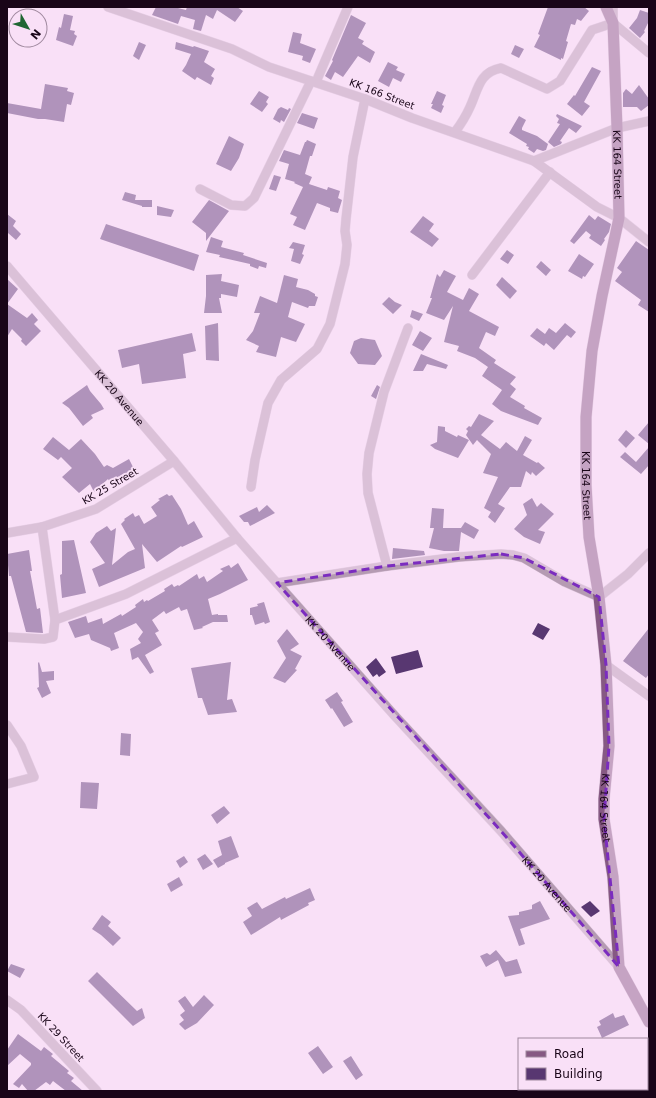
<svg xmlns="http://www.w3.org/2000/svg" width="656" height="1098" viewBox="0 0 656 1098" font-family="'DejaVu Sans',sans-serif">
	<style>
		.building { fill: #583771 }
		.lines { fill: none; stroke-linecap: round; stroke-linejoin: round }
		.minor-casing { stroke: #d5bdd3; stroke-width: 10 }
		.major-casing { stroke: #d5bdd3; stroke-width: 12 }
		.minor { stroke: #b59bb2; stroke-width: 9 }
		.major { stroke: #865983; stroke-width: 11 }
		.marked { fill: none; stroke: #7b2cbf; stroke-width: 3; stroke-dasharray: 8 5; stroke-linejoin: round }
		.labels { text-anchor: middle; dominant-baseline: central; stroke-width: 4; stroke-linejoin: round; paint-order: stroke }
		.street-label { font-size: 10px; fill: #190518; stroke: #f9e0f7 }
	</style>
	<rect width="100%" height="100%" fill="#f9e0f7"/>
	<path class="building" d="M156,7H174L186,10L187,7H237L243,11L235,22L217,10L213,19L206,15L201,31L193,29L195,20L181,16L178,24L152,15Z
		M548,7H584L589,11L581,21L577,19L575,25L571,24L566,41L568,42L563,59L561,58V60L534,47L540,35L538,34Z
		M640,10L649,13V21L644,31L645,32L640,38L629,28L637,18Z
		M64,14L73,16L70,30L75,31L74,34L77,36L73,46L56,40L59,27L61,28Z
		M351,15L366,23L358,38L364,41L362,44L375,52L370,63L358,56L343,77L335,72L331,80L325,76L333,61L332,60Z
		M293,32L302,34L300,43L316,49L310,63L302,60L303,56L288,52Z
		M139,42L146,45L139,60L133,56Z
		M176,42L193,47L194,46L209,51L204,62L215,69L211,76L214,78L211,85L197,77L195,80L182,71L186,65L191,54L175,49Z
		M515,45L524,49L519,58L511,54Z
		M388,62L398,67L396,70L405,74L401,82L393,78L389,87L378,81Z
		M592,67L601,71L584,102L590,106L582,116L567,104L574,95L575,96Z
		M45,84L68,88L67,91L74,93L71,105L67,104L64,122L45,119H38L7,113V103L41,109Z
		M639,85L649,99V105L641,111L637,107H623V93L626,89L632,94Z
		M259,91L269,97L266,102L268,104L262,112L250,104Z
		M437,91L446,95L442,105L444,106L441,113L431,108L433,104H431Z
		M281,107L288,110L289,108L291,109L284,122L281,120L280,123L273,119L278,109Z
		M302,113L318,118L314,129L297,123Z
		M557,114L582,126L576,133L569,128L560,141L562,142L561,144L554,147L548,142L560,124L557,123L559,119L556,116Z
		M519,116L526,120L522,128V130L537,136L548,144L546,150L543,151L537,149L534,153L528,149L529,147L526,146L527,144L509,133Z
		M229,136L244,144L239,158L231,171L216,164Z
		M307,140L316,144L312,156H310L305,174L312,177L309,184L327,190L328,187L340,191L338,198L342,200L338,213L330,211V208L317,203L305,230L293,225L297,217L290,214L303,187L294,183L295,182L285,179L289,164L279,161L284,150L300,155L305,142H306Z
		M274,175L281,177L276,191L269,189Z
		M125,192L136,195L135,200H152V207H142V206L122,200Z
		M209,200L229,211L206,241V233L192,222Z
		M157,206L174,210L171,217L157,215Z
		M7,214L16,221L13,226L21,234L16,240L8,233L7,234Z
		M589,215L595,220L598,216L611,224L609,232L604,239L605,240L601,246L589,238L591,235L586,231L574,244L570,241Z
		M423,216L434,224L429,231L439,239L432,247L410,232Z
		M106,224L199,255L194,271L100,239Z
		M211,237L223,241L221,247L244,253L243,255L267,263L266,268L259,266L258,269L250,266V264L228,259L219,257L220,255L206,252Z
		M636,241L649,250V312L638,305L641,300L615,281L622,272L617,268Z
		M293,242L305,245L302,254L304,255L300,264L291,261L294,249L289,248Z
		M507,250L514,255L508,264L500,259Z
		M579,254L594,264L585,277L583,276L582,279L568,271Z
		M541,261L551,270L546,276L536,267Z
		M444,270L456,276L447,292L463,300L469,288L479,294L469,311L499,327L495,336L486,332L479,348L496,360L494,363L516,377L510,384L516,389L510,397L525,406L524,408L542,418L538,425L501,411L492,404L502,390L482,376L488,367L475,358L457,351L459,346L444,342L453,306L444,320L426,313L432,298H430L437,274L440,277Z
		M222,274L221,281L239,285L237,297L221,294V298H219L222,313H204L206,296V275Z
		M284,275L298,279L296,287L308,290L315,294V296L318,297L315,306H309L308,308L292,302L288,317L305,324L296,342L281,337L276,357L256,352L259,346L246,340L253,331L260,313H254L260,296L277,303Z
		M502,277L517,291L510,299L496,285Z
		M7,279L18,289L7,304L27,318L32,313L38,320L34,324L41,331L26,346L21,341L22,339L12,329L7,337Z
		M389,297L395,302L402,305L393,314L382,304Z
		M412,310L423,314L419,321L410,317Z
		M218,323L219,361L206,360L205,326Z
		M565,323L576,332L571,338L567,335L554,350L546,343L544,346L530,336L537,328L545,334L549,328L556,333Z
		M420,331L432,338L423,351L412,345Z
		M192,333L196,351L183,354L186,378L142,384L139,364L122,368L118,350Z
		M361,338L375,340L382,356L375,365L358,364L350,353L354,341Z
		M421,354L448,365L446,369L427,364L423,371H413Z
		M87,385L90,391L101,404L104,409L91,415L93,418L83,426L69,408L62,403Z
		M377,385L380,387L376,399L371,396Z
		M479,414L494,421L481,435L500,449L506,442L517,451L525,436L532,440L523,455L537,463L538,462L545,468L536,476L532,472L531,475L526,471L521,487H510L498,504L505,508L495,523L488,517L491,512L484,508L498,477L483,473L491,454L477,440L473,445L466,435L468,431L466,429L469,426L471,427Z
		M649,422V444L638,435Z
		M438,426L445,427V431L457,437L458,435L469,440L458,458L435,449L430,445L437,442Z
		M626,430L635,438L626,448L618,440Z
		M53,437L69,450L81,439L95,454L104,467L107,465L113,468L129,459L136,473L125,479V478L112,486L108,479L94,492L90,484L79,493L62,477L72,468L61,457L58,460L43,449Z
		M649,447V465L641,474L620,457L625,452L636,462Z
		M167,494L169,496L172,495L181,509L188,525L194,521L203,537L182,547L181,546L157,562L142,544L145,568L99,587L92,569L105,563L90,542L96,533L107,526L111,531L116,528L112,565L128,552L135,549L121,524L125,520L124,519L133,513L135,517L139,515L144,524L157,516L151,507L160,500L158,499Z
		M532,498L537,507L541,503L554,514L538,530L545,532L540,544L524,537L514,529L527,515L523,504Z
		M267,505L275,513L250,526L248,522H244L239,516L257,507L259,512Z
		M432,508L444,509L443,528H461L465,522L479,530L474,539L461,532L459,551H444L429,548L434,528H430Z
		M74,540L86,593L62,598L60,575L62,574V541Z
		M393,548L424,551L425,555L392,559Z
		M29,550L32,571H30L37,609L40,608L43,633L26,632L11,576H9L7,554Z
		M238,563L248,580L220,594L208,599L212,615L218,614V615H227L228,622H213L202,627L203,628L194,630L187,609L181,611L179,607L166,614L164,611L152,620L159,631L155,633L162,645L145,655L154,672L150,674L138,657L132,660L130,649L141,643L138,639L143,632L136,623L114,633L119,648L111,651L110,648L91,640L89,634L75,638L68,622L86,616L88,623L102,618L103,624L121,614L122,616L136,607L135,605L143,599L144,602L147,600L148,601L165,591L164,589L172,584L174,587L178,585L179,586L197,574L199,579L204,576L207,582L223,571L220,569L229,565L231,568Z
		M264,602L270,622L265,624L264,622L255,625L252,615H250V608L258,606L257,604Z
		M538,623L550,629L543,640L532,634Z
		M649,628V674L646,678L623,661Z
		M287,629L299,644L290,650L302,656L295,669L297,670L285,683L273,678L286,658L277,641Z
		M418,650L423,667L396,674L391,657Z
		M376,658L386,672L379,677L377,674L373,677L366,667Z
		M39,662L42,672L54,671V680L46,681L51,693L42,698L37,688L39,687L38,663Z
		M231,662L227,700L232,699L237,712L208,715L202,698H198L191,668Z
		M337,692L343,701L341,702L353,722L344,727L332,708L331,709L325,700Z
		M121,733L131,734L130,756L120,755Z
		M81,782L99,783L97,809L80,808Z
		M224,806L230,813L217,824L211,815Z
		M231,836L239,857L225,863V864L218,868L213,860L222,855L218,841Z
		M205,854L213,864L203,870L197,859Z
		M184,856L188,862L180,868L176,861Z
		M179,877L183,885L171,892L167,884Z
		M310,888L315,900L308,903L309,905L281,920L280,917L251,935L243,922L252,916L247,908L257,902L262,909L285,897L286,899Z
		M540,901L550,919L520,929L525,944L519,946L508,916L519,915V912L532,909V905Z
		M590,901L600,911L591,917L581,907Z
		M102,915L111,922L108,926L121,938L113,946L101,935L92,929Z
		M496,950L506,962L517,959L522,973L505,977L498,960L486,967L480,956L487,953L490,955Z
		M11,964L25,969L20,978L7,971Z
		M97,972L137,1011L142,1008L145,1018L133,1026L88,981Z
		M204,995L214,1005L197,1023L185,1030L179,1024L184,1020L180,1015L185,1011L178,1001L185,996L193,1007Z
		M613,1013L615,1018L624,1015L629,1025L602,1038L597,1027L601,1025L599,1021Z
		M18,1034L41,1051L44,1047L53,1054L51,1056L69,1071L67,1073L74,1078L71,1081L83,1091H66L53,1081L50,1085L46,1082L34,1091H28L22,1084L19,1088L13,1084L31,1065V1063L20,1054L7,1066V1050Z
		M318,1046L333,1067L323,1074L308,1053Z
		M351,1056L363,1075L356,1080L343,1061Z"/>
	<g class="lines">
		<defs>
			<g id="minor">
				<path d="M108,7L232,49L269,67L365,99L412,118L534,161L617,128L649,121"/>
				<path d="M613,7V23L649,53"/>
				<path d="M316,82L348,7"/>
				<path d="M455,132C461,124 466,116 470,107C478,90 479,72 501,68L547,89L560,81L592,30L613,23"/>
				<path d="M534,161L597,207L619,218L649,242"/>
				<path d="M200,189L231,205L245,206L254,198L311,81"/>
				<path id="s1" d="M7,266L174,461L237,538L394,715L501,831L619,967"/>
				<path d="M472,275L550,172"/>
				<path d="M251,487L255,460L268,403L281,380L317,349L330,324L345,264L347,245L345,231L346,219L353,157L365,99"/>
				<path d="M7,533L42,527L96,509L174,461"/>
				<path d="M387,566L368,493L367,474L369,453L384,392L408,328"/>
				<path d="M277,583L387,566L458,557L501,554L513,555L524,558L565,582L599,597L628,574L649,553"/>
				<path d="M55,620L126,594L237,538"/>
				<path d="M7,637L44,639L53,637L55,620L42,527"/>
				<path d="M606,665L649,696"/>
				<path d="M7,725L21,746L34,777L7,784"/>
				<path d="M7,1000L21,1010L97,1091"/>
			</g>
			<g id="major">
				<path id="s2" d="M606,7L613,23L617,128L619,218L602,296L592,351L586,417V485L589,537L599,597L606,665L609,746L604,799V819L613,877L619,967L649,1022"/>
			</g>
		</defs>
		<use href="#minor" class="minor-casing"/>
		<use href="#major" class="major-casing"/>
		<use href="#minor" class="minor"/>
		<use href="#major" class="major"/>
	</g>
	<path d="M0 0H656V1098H0ZM501,554L524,558L599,597L606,665L609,746L604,819L619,967L501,831L277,583L387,566Z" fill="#f9e0f7" fill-opacity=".55" fill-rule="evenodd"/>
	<path class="marked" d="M501,554L524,558L599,597L606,665L609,746L604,819L619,967L501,831L277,583L387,566Z"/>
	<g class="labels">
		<g class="street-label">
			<text transform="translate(382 94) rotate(21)">KK 166 Street</text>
			<text stroke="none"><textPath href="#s2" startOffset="159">KK 164 Street</textPath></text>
			<text stroke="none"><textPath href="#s1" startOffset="173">KK 20 Avenue</textPath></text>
			<text transform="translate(110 486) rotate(-30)">KK 25 Street</text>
			<text stroke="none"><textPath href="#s2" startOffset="483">KK 164 Street</textPath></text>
			<text stroke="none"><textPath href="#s1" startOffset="497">KK 20 Avenue</textPath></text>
			<text stroke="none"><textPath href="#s2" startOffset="807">KK 164 Street</textPath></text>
			<text stroke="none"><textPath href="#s1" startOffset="821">KK 20 Avenue</textPath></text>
			<text transform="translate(61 1037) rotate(47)">KK 29 Street</text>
		</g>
	</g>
	<rect width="656" height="1098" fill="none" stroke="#190518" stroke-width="16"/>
	<rect x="518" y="1038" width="130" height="52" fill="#f9e0f7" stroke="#9f889e"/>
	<rect x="526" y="1051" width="20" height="6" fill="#865983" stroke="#9f889e"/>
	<text x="554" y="1058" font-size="12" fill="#190518">Road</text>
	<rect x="526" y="1068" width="20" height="12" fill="#583771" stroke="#9f889e"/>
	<text x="554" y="1078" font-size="12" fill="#190518">Building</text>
	<g transform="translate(28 28) rotate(129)"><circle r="19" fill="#f9e0f7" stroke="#9f889e"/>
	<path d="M0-3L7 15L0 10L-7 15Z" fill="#1f6633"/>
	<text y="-6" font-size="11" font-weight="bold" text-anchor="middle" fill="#190518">N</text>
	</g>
</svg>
